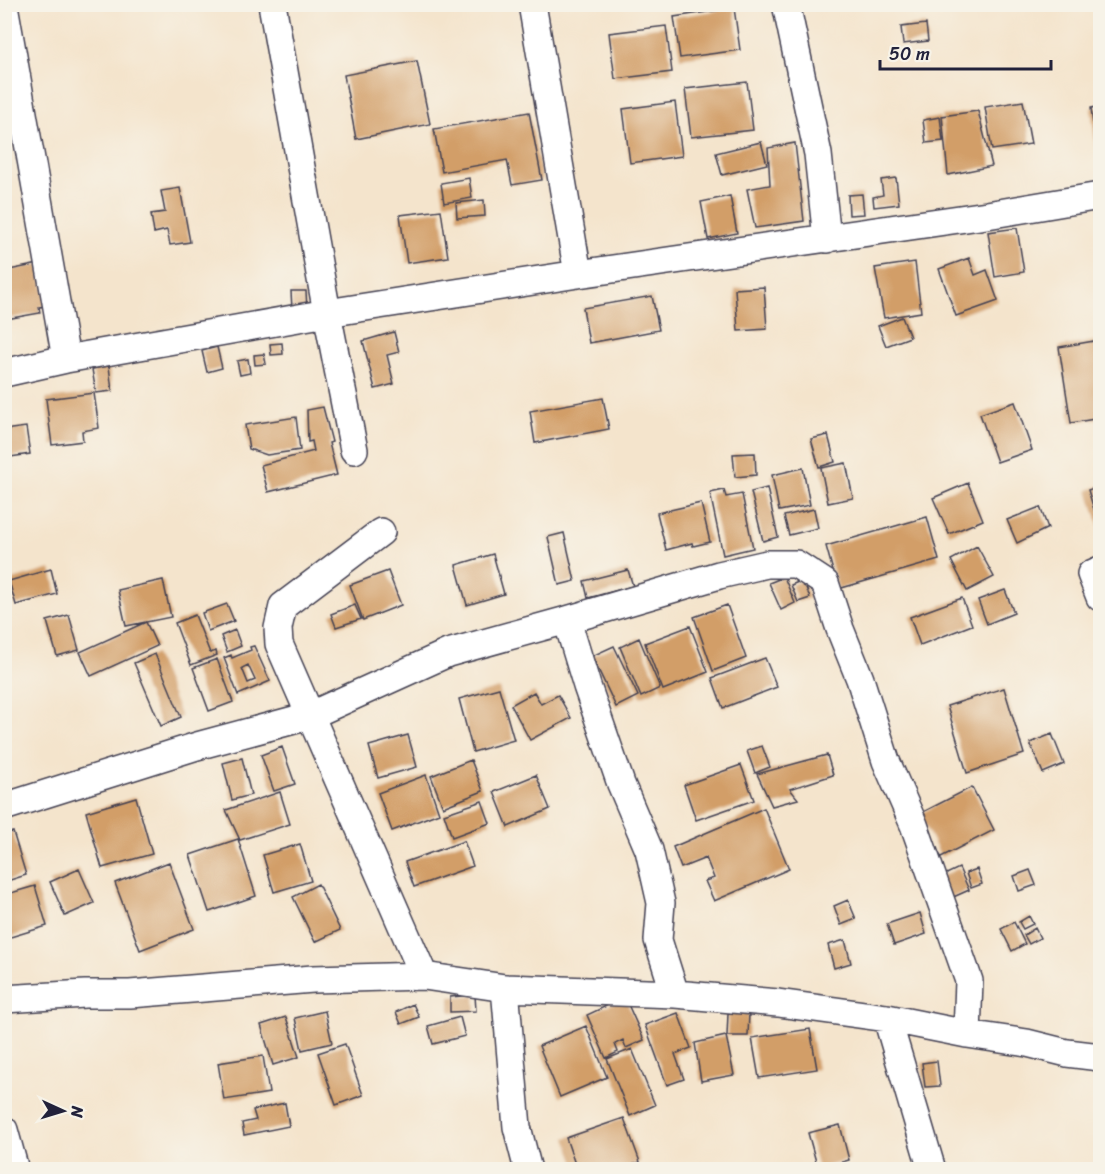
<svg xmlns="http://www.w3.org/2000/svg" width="1105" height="1174" viewBox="0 0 1105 1174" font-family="Sriracha,sans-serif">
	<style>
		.building { fill: #d29e68; fill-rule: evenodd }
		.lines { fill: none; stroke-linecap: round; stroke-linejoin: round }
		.minor-casing { stroke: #423f51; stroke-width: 30 }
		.minor { stroke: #fff; stroke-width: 27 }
	</style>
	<rect width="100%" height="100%" fill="#f7f3e8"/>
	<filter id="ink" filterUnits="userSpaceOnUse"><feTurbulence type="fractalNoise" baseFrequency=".0167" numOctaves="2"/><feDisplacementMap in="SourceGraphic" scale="12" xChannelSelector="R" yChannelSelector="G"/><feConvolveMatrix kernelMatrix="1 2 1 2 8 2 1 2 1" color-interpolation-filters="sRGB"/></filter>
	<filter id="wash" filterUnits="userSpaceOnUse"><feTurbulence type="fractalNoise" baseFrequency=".008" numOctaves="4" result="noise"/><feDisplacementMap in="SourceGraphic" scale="24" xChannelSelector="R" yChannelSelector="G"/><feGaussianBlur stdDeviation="1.35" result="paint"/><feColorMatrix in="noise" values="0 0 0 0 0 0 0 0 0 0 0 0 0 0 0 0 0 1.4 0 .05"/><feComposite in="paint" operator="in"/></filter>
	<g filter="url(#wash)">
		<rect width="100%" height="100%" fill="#f4e4cc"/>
		<g id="blocks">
			<path class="building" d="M734,8L740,50L680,58L674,17Z
				M926,24L928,41L903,44L901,27Z
				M666,26L672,72L615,79L609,33Z
				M417,61L430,124L356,139L344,75Z
				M747,82L753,130L691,137L685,89Z
				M1023,101L1031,144L992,150L985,107Z
				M675,102L682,156L630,163L623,109Z
				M1100,106V146L1096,147L1091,108Z
				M978,111L992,166L948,175L942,116Z
				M529,112L542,180L512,185L507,160L442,172L434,129Z
				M940,117L943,141L926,143L923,120Z
				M761,142L767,164L722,175L716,153Z
				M795,143L804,221L755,228L747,189L770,185L768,148Z
				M469,178L472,198L444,203L441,183Z
				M896,178L899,204L874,207L873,197L883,195L881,180Z
				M180,188L190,242L170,245L167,230L154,233L151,214L165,212L161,191Z
				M862,194L864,214L849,215L848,195Z
				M730,196L737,233L708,239L701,202Z
				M484,200L485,216L457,218L456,203Z
				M441,210L448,257L407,263L400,215Z
				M1017,228L1024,272L995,277L988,232Z
				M969,258L975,275L987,270L998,301L956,316L939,269Z
				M915,262L921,312L884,318L875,268Z
				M39,264L47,306L39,307L40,313L6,319L4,271Z
				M764,287L767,329L738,331L735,289Z
				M291,291H306L307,309L292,310Z
				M652,296L659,330L589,343L583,308Z
				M902,317L910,337L886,346L878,326Z
				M394,332L399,352L387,355L394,384L375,389L363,341Z
				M1100,340V418L1071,423L1059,347Z
				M282,343L283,354L271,355L270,344Z
				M217,347L222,368L207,372L202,351Z
				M264,354L266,364L255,365L254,355Z
				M248,359L250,373L240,375L237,361Z
				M109,366L112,391L96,393L92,369Z
				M94,393L99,428L82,431L83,441L52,445L46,399Z
				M603,398L609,429L535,443L530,411Z
				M1015,402L1032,450L997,462L980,414Z
				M323,407L332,442L329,443L337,475L268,492L261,465L314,451L312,441L308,442L307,410Z
				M296,417L300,450L267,455L249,449L245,425Z
				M26,427L30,454L4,458V430Z
				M828,435L835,462L819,467L811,439Z
				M755,453L756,475L735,477L733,454Z
				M846,463L853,498L828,503L821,468Z
				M803,468L810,505L779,511L772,475Z
				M968,483L983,520L949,534L933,498Z
				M1100,486V529L1088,490Z
				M767,488L778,537L763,541L751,492Z
				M724,490L726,497L742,494L753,548L723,555L710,493Z
				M701,503L710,542L693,546L692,543L666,550L657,513Z
				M1040,507L1048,528L1017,543L1007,520Z
				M814,509L818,528L789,535L784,516Z
				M927,517L939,560L838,589L826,546Z
				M564,533L575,581L559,585L548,537Z
				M977,546L994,577L967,591L951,560Z
				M493,554L504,594L467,605L456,565Z
				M51,569L57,594L16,605L9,581Z
				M628,570L633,586L588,598L584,581Z
				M388,571L401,605L363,620L350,585Z
				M784,577L795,603L781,610L769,583Z
				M163,580L171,617L146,622L157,646L91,676L80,652L146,622L126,626L118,590Z
				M803,580L810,598L798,602L791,585Z
				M1005,590L1014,613L987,624L978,600Z
				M962,598L972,625L920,645L910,617Z
				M227,604L234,621L208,631L202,613Z
				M355,605L361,619L336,627L331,614Z
				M727,605L746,658L713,671L694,617Z
				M69,615L79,650L57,656L47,621Z
				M195,615L210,653L216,651L217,655L191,665L175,623Z
				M690,626L708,672L663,690L645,643Z
				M235,630L241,646L227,652L221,636Z
				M639,638L660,688L641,697L620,647Z
				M254,646L270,681L238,695L224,658L231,655L232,658L251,650L250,647ZM248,665L255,680L248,683L242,668Z
				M614,646L638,696L616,707L592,656Z
				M155,654L181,717L161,726L134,663Z
				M765,658L777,687L723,708L712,678Z
				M217,659L233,702L209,711L193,668Z
				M499,688L514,740L473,752L459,699Z
				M1004,688L1024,754L967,773L947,706Z
				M534,692L541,704L558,695L571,718L530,740L511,705Z
				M1052,734L1064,764L1043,773L1030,743Z
				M408,735L417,767L378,778L369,746Z
				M762,746L770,767L755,773L747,751Z
				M282,747L295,784L274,791L261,755Z
				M827,755L833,775L790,789L798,799L772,806L757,774Z
				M242,758L251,795L232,800L223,763Z
				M471,760L483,791L443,807L431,776Z
				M741,765L754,800L696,820L684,785Z
				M426,775L439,813L392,831L378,793Z
				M536,775L550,809L508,827L494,792Z
				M972,787L994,830L941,857L919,814Z
				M280,792L290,824L240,840L226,810Z
				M136,797L152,854L102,868L86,812Z
				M482,801L490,823L452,837L444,814Z
				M764,808L789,869L714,901L705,881L714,878L706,858L681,868L673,847Z
				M13,832L26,875L4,882V834Z
				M238,839L256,896L209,912L190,855Z
				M464,841L473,866L414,887L405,862Z
				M300,844L311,881L274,892L263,855Z
				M169,862L194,929L140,950L115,883Z
				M959,868L969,890L949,899L940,877Z
				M79,869L94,903L65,916L50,882Z
				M977,869L982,884L971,888L966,873Z
				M1030,870L1036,885L1019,891L1014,876Z
				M318,884L340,930L315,942L293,897Z
				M35,886L47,926L4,939V895Z
				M848,900L856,919L841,925L834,906Z
				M920,913L926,934L894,945L887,924Z
				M1029,916L1033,924L1023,929L1019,922Z
				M1014,922L1025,944L1012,951L1001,929Z
				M1035,928L1040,938L1029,944L1024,935Z
				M845,940L851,963L834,968L828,945Z
				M475,995L476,1011L450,1012V997Z
				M626,1000L644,1040L626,1048L623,1040L615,1044L618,1052L606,1058L587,1015L617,1001Z
				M413,1004L419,1017L401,1024L396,1012Z
				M325,1011L332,1043L302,1050L295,1018Z
				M678,1013L691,1048L675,1054L684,1079L667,1085L645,1025Z
				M728,1013H749L748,1036H727Z
				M286,1017L299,1057L273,1065L261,1025Z
				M460,1017L465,1036L433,1044L428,1026Z
				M586,1026L607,1077L560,1097L539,1046Z
				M810,1029L817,1069L759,1078L752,1038Z
				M726,1036L734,1075L701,1081L695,1043Z
				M345,1044L363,1095L336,1105L318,1053Z
				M632,1049L655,1105L630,1116L607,1059Z
				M263,1056L269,1093L224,1100L218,1063Z
				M937,1061L940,1086L925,1087L922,1063Z
				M285,1103L289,1126L244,1135L242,1123L256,1120L253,1110Z
				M624,1118L640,1162L619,1170H577L566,1138Z
				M840,1125L849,1160L818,1169L808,1133Z"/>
		</g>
	</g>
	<g filter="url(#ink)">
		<use href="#blocks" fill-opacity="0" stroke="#423f51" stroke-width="1.5"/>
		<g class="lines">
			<defs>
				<path id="minor" d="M272,4L327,313L354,450
					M532,4L578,274
					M786,4L818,154L827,239
					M4,5L66,359
					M4,373L66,359L327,313L578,274L987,215L1100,196
					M381,532L283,606L278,628L279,644L424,976
					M1100,570L1091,574L1100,597
					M567,620L587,686L621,784L649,850L661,903L658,940L675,994
					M4,807L197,746L309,716L448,653L567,620L719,575L767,564H796L825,583L840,629L860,679L886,761L914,825L969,981L967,1034
					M505,988L517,1127L528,1170
					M4,999L85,994H130L313,979L424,976L505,988L675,994L778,1003L887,1018L967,1034L1027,1043L1067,1053L1100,1057
					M887,1018L932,1170
					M4,1130L15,1170"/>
			</defs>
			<use href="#minor" class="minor-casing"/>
			<use href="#minor" class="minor"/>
		</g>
	</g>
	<rect width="1105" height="1174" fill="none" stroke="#f7f3e8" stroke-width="24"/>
	<g transform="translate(63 1111) rotate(94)" stroke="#f7f3e8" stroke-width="4.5" paint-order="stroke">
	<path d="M0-4.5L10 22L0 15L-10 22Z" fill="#22223b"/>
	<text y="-9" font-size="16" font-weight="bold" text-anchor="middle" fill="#22223b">N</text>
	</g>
	<path d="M880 60v9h171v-9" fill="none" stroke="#22223b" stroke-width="3"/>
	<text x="889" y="60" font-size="18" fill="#22223b" stroke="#f7f3e8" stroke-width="4.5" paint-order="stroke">50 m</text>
</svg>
